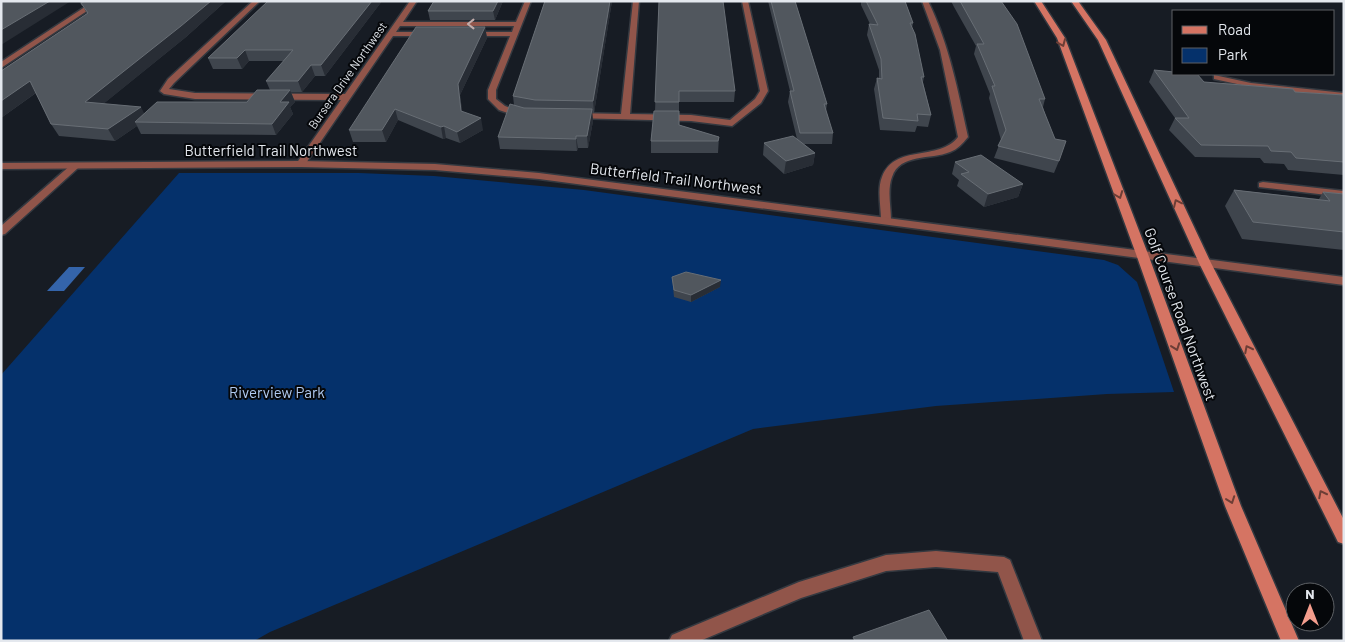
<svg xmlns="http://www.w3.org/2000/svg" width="1345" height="642" viewBox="0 0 1345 642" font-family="Barlow,sans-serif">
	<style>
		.green { fill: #05316b }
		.water { fill: #3464aa }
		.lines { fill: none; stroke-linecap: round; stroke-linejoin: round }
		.minor-casing { stroke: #343940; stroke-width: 3 }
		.tertiary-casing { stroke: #343940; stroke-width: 3 }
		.secondary-casing { stroke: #343940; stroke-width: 3 }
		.minor { fill: #91554a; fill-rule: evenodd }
		.tertiary { fill: #91554a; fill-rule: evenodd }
		.secondary { fill: #d57463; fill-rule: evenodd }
		.wall { fill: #3f454d }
		.shaded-wall { fill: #282d35 }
		.building { fill: #51575e; stroke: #686e75 }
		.oneway { stroke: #c3adac }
		.oneway2 { stroke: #6d3e36 }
		.labels { text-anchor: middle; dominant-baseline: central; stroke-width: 4; stroke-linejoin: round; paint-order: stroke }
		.far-street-label { font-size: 12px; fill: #e4e8ee; stroke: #05070a }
		.street-label { font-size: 15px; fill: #e4e8ee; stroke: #05070a }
		.park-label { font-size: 15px; fill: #b0caf1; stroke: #05070a }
	</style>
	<rect width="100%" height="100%" fill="#171c24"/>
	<path class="green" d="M179,173H359L434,176L584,190L1104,260L1118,265L1137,282L1174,392L1107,394L936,406L753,429L270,632L254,641H1V375Z"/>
	<path class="water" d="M69,267H85L64,291H47Z"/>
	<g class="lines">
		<defs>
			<path id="minor" d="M94,1H102L1,68V62Z
				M253,1H260L174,83L169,89L195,93L345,94L410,1H417L403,22H516L525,1H531L496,90V99L505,106L527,115L523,118L499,110L488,99V90L510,36H471L467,34L471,32H512L514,26H400L396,32H428L432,34L428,36H393L304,166H298L296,164L341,100L195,99L164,94L160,91L168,79Z
				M633,1H639L630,114L691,115L730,120L755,99L760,91L742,1H748L768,91L761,103L732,126L691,121L572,118V114L575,113L621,114Z
				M922,1H928C949,44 958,91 968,137C962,144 958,149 950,152C931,160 900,153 892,177C887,190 891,207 891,220L886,223L881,220C881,207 877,189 882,177C895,143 939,162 958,137L940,50Z
				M1214,75L1251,83L1344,93V99L1251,87L1214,79Z
				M75,163L78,164V168L5,234L1,235V226L72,164Z
				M1263,182L1344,191V197L1259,187V183Z
				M936,551L1004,557L1010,560L1042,641H1024L998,572L936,567L886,571L801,598L700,641H669L672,635L799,582L886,555Z"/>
			<path id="tertiary" d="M301,161L435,164L539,173L1344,277V285L539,179L435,170L301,167L1,169V163Z"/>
			<path id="secondary" d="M1034,1H1041L1065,38L1148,254L1241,506L1299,641H1281L1225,506L1136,254L1057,38Z
				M1071,1H1078L1106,40L1211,263L1344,520V544L1338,542L1199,263L1098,40Z"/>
		</defs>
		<use href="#minor" class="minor-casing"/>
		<use href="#tertiary" class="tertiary-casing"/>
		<use href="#secondary" class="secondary-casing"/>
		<use href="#minor" class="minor"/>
		<use href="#tertiary" class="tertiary"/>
		<use href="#secondary" class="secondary"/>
	</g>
	<path class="wall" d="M79,1H226L186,37L103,104L144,114L247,102L270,90L266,81L284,61H249L242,69H213L208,58L268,1H382L325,76H315L302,92H291L295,102L290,107L293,114L276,135L141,134L137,126L115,141L59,136L51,124L36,93L1,118V71L87,14L83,6H82Z
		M434,1H503L495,20H430L428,11Z
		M545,1H612L594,113H592L593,121L588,148H578L577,151L500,149L498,137L514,105L513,96Z
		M659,1L735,91L734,102H679V125L719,137L718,153H651V141L655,111Z
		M768,1H795L827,104L826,111L833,133L832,144H804L815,153L813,165L784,174L763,155L764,143L797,139L788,102L790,91Z
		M861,1H905L913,23L912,28L924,77L923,82L931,115L928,127L917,126L915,132L880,130L874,89L877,78H879V70L867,35L869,24H870L861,5Z
		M951,1H1001L1045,99L1043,107L1059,161L1054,173L994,158L1001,140L989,98L990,94L974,54L976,46L954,7Z
		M485,27L487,38L460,95L462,111L483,130L460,143L446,138L443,139L398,120L386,142H353L349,130Z
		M1154,70L1204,82L1295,92L1344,95V175L1288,170L1284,164L1264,163L1260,158L1195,157L1169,130L1175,118L1149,82Z
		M955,162L1023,184L1018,197L984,207L957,186L959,180L952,174Z
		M1234,190L1319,199L1323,192L1344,194V250L1242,239L1225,206Z
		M672,277L720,287L691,302L674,297Z"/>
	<path class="shaded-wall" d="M50,1H71L1,45V30Z
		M211,1H226L186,37L91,114L85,102Z
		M372,1H382L325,76L321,65Z
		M498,1H503L495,20L493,11Z
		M610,1H612L594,113L593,101Z
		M485,27L487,38L460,95L464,122L461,111L458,84Z
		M245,50L249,61L242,69L237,58Z
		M311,65L315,76L302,92L298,81Z
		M30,81L37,92L1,118V101Z
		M290,90L295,102L290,107L293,114L276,135L272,124L280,102Z
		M141,107L147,119L135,122L137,126L115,141L108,129Z
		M395,109L398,120L386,142L382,130Z
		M592,109L593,121L588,148L587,136Z
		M481,118L483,130L460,143L457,132Z
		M444,126L446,138L443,139L441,127Z
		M576,136L578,148L577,151L576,139Z
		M815,153L813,165L784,174L786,161Z
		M1023,184L1018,197L984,207L988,194Z
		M721,280L720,287L691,302V295Z"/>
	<path class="building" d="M1,1H50L1,30Z
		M85,1H211L181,26L85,102L141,107L108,129L51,124L30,81L1,101V71L88,13L81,3Z
		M268,1H372L321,65H311L298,81H266L293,50H245L237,58H208Z
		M434,1H498L493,11H428Z
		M545,1H610L593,101L535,100L513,96Z
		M659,1H723L735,91H679V102H655Z
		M771,1H795L827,104H824L833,133H800L790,91H794Z
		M866,1H905L906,4L913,23H910L915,34L924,77H921L931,115L917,114L918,121L883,118L877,78L882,79L881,59L869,24L878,25Z
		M960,1H1001L1017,24L1045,99H1039L1055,139L1066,141L1059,161L998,146L1006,130L992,86H995L977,44H984Z
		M416,27H485L458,84L461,111L481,118L457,132L444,126L441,127L395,109L382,130H349Z
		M1154,70L1174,72V74H1197L1204,82L1293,89L1295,92L1344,95V162L1296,158L1291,152L1271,151L1268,146L1201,145L1175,118H1189Z
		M257,90H290L280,102H289L272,124L135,122L157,102H247Z
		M510,104L524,108L592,109L587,136H576V139L498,137Z
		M654,111H679V125L719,137L718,141H651Z
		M793,136L815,153L786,161L764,143Z
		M981,155L1023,184L988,194L961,174L969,172L955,162Z
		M1234,190L1330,201L1323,192L1344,194V232L1253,222Z
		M686,272L721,280L691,295L674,290L672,277Z
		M929,610L948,641H855L853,637Z"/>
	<defs><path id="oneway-chevron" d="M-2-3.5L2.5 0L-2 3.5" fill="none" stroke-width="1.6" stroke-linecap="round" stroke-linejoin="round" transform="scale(1.25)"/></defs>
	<use class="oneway" href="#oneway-chevron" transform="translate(471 24) rotate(-180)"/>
	<g class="oneway2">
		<use href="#oneway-chevron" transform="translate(1062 43) rotate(67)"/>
		<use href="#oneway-chevron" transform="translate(1119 195) rotate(69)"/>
		<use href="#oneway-chevron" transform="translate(1177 203) rotate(-115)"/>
		<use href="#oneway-chevron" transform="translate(1176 347) rotate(70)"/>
		<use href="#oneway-chevron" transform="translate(1248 349) rotate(-117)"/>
		<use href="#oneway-chevron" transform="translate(1322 494) rotate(-117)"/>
		<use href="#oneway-chevron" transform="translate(1231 500) rotate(70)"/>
	</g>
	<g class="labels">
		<g class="far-street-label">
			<text transform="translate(347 75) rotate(-55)">Bursera Drive Northwest</text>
		</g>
		<g class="street-label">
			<text x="271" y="150">Butterfield Trail Northwest</text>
			<text transform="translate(676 178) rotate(7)">Butterfield Trail Northwest</text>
			<text transform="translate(1181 314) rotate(70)">Golf Course Road Northwest</text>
		</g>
		<g class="park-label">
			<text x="277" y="392">Riverview Park</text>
		</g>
	</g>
	<rect width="1345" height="642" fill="none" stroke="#e4e8ee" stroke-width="5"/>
	<rect x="1172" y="10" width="162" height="65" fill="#05070a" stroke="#5e6165"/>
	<rect x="1182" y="26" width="25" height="8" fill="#d57463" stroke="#5e6165"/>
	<text x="1218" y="35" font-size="15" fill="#e4e8ee">Road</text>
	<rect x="1182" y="48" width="25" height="15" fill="#05316b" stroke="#5e6165"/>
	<text x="1218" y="60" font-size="15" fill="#e4e8ee">Park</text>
	<g transform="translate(1310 607)"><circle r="24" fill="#05070a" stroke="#5e6165"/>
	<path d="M0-4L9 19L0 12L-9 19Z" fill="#f49d8d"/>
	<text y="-8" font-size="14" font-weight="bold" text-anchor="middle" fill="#e4e8ee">N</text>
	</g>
</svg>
